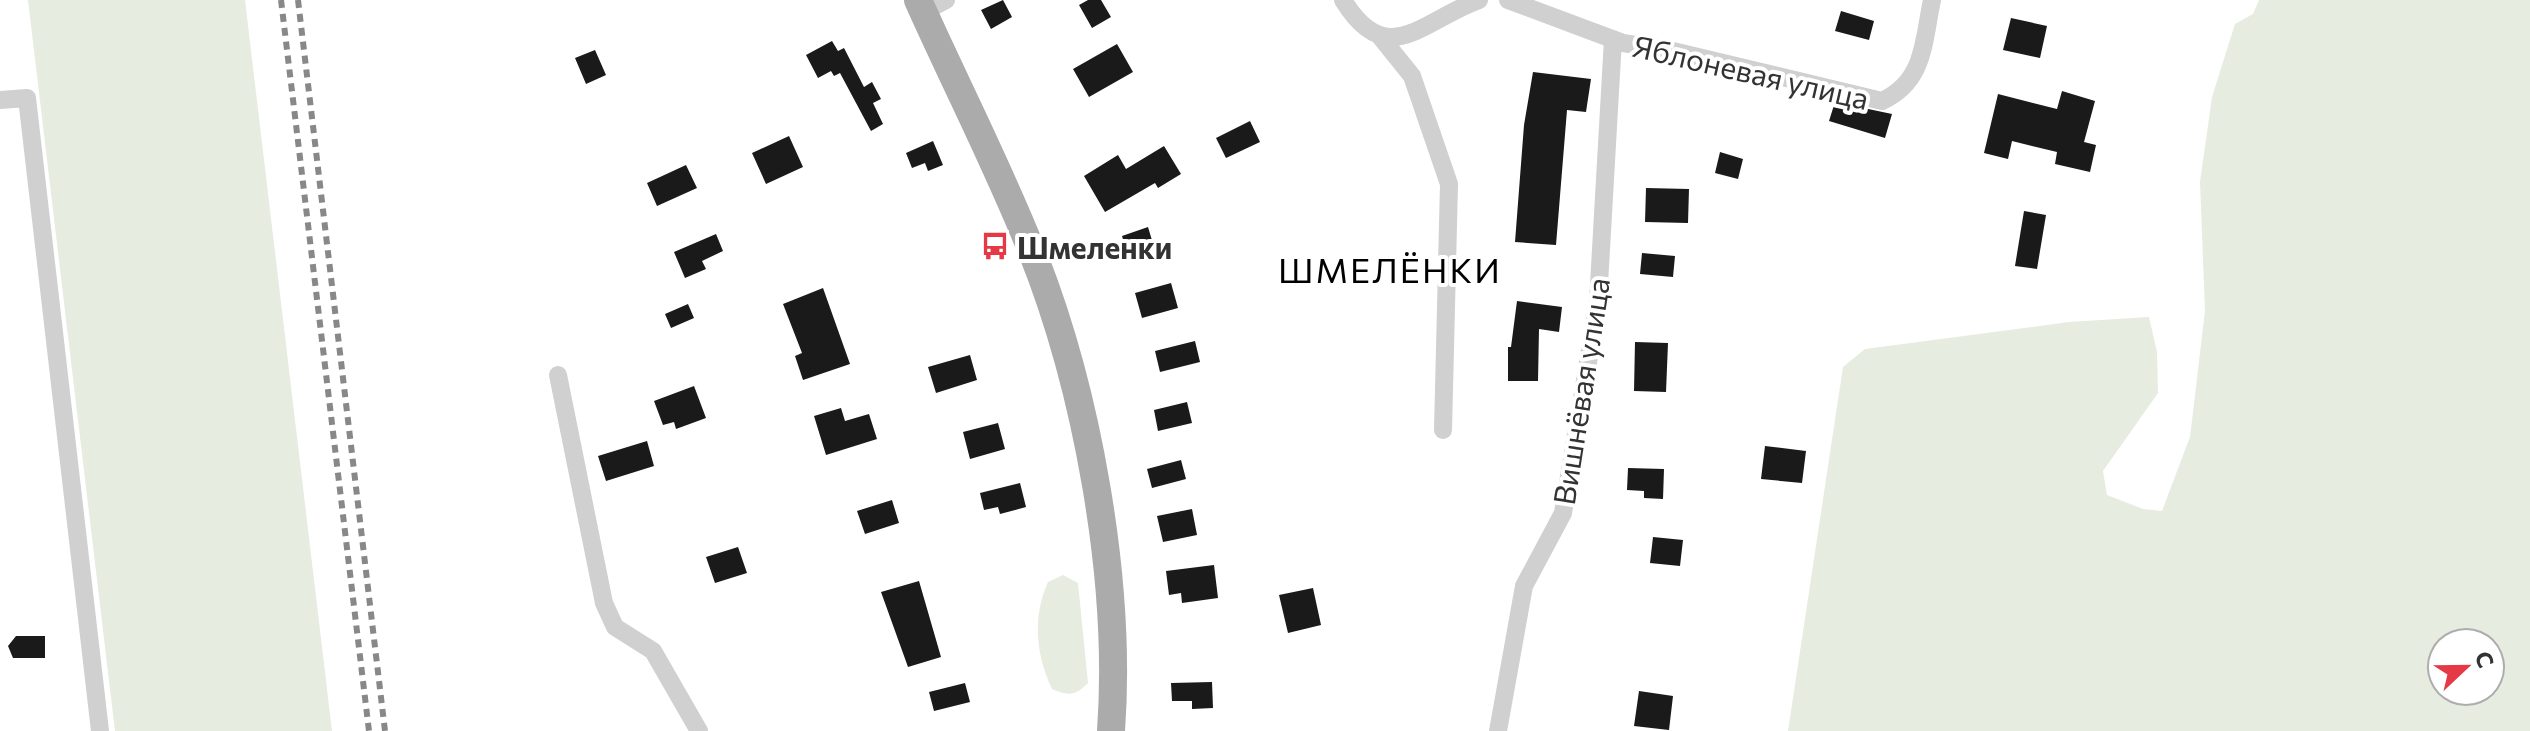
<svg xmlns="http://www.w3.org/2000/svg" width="2530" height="731" viewBox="0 0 2530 731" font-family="Commissioner,sans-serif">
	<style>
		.green { fill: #e6ecdf; fill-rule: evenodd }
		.building { fill: #1a1a1a }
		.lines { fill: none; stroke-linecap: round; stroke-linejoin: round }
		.minor { stroke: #d0d0d0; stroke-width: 18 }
		.primary { stroke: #ababab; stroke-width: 28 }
		.rail { stroke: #888; stroke-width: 6; stroke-dasharray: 8 6; stroke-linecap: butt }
		.labels { text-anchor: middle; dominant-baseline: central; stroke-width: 8; stroke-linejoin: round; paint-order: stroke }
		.street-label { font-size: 30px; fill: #333; stroke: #fff }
		.poi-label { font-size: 30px; font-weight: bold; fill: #333; stroke: #fff; text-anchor: start }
		.quarter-label { font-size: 34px; letter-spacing: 2px; fill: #000; stroke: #fff }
	</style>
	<rect width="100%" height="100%" fill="#fff"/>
	<path class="green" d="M28,0H245L332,731H115Z
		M2259,0H2530V731H1788L1843,367L1865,349L2069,322L2149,317L2157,352L2158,393L2103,471L2107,495L2143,509L2162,511L2190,437L2205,311L2200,182L2212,97L2235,24L2253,14ZM2442,643H2490V691H2442Z
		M1063,575L1078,583L1088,683C1075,696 1069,696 1052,689C1036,655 1032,618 1048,582Z"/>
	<path class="building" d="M1003,0L1012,17L991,29L981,10Z
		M1088,0H1101L1111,17L1092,28L1079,5Z
		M1841,11L1874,21L1869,40L1835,31Z
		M2011,18L2047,26L2040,58L2003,50Z
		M832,41L838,51L844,48L864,87L872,82L881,99L873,103L883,124L871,131L840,73L834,76L831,71L818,78L806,55Z
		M1117,44L1133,72L1089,97L1073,69Z
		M595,50L606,75L586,84L575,58Z
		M1533,72L1591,79L1586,112L1567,110L1556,245L1515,242L1524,125Z
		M2062,91L2095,101L2084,142L2096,145L2090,172L2055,164L2057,152L2012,141L2008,159L1984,153L1998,94L2057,109Z
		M1835,102L1892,114L1885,138L1829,121Z
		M1250,121L1260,142L1226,158L1216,138Z
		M789,136L803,167L766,184L752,153Z
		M933,141L943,165L928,171L925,163L912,168L906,153Z
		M1164,146L1181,174L1158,188L1155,183L1105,212L1084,176L1118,155L1126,169Z
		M1720,152L1743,159L1738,179L1715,173Z
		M686,165L697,188L657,206L647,183Z
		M1646,188L1689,189L1688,223L1645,222Z
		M2024,211L2046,215L2037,269L2015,266Z
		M1148,227L1154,247L1128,256L1122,236Z
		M716,234L723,251L702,261L706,269L685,278L674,252Z
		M1642,253L1675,256L1673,277L1640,274Z
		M1171,283L1178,308L1142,318L1135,293Z
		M823,288L850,364L803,380L795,356L802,353L783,304Z
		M1517,301L1562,307L1559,332L1539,329L1538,381H1508V347H1511Z
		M688,304L694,318L671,328L665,314Z
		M1195,341L1200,362L1160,372L1155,351Z
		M1635,342L1668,343L1666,392L1634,391Z
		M970,355L977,380L936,393L928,367Z
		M694,386L706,418L676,429L674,422L663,425L654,401Z
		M1187,402L1192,423L1158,431L1154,410Z
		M841,408L845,421L869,414L877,439L826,455L814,416Z
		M998,423L1005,449L970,459L963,432Z
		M647,441L654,466L606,481L598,456Z
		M1765,446L1806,451L1802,483L1761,479Z
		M1181,460L1186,479L1152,488L1147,469Z
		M1628,468L1664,469L1663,499L1644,498V491L1627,490Z
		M1020,483L1026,507L1000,514L998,507L984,510L980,493Z
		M892,500L899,523L865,534L857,511Z
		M1192,509L1197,535L1163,542L1157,516Z
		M1653,537L1683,540L1680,566L1650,563Z
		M738,547L747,573L715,583L706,557Z
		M1214,565L1218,598L1182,603L1181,593L1169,595L1166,571Z
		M919,581L941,657L908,667L881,592Z
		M1313,588L1321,625L1288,633L1279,595Z
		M16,636H45V658H13L8,646Z
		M1212,682L1213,708L1192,709V701H1172L1171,683Z
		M965,683L970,702L934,711L929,692Z
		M1639,691L1673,696L1669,730L1634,726Z"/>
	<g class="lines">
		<path class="minor" d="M1343,0C1387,72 1423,20 1479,0
			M1508,0L1623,43L1673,51L1882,101C1925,81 1923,42 1932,0
			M923,12L946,0
			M1379,35L1412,76L1449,184L1443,430
			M0,100L27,98L100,731
			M558,375L604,603L615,627L653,651L699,731
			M1498,731L1524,586L1563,513L1598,302L1613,39"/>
		<path class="primary" d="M918,0C955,83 997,164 1031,249C1087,388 1122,580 1111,731"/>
		<path class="rail" d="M281,0L369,731
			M298,0L385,731"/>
	</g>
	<defs>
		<symbol id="bus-bare" viewBox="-9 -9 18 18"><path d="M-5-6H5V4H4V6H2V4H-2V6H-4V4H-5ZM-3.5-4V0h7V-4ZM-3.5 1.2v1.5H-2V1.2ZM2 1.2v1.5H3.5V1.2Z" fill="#e63946" stroke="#fff" stroke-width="2.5" paint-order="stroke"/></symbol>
	</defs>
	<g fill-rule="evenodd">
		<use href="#bus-bare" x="975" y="226" width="40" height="40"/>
	</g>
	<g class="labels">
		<g class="street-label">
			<text transform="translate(1751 71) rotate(13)">Яблоневая улица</text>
			<text transform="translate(1580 391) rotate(-81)">Вишнёвая улица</text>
		</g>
		<g class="poi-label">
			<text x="1017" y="246">Шмеленки</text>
		</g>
		<g class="quarter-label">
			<text x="1390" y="269">ШМЕЛЁНКИ</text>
		</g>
	</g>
	<g transform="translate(2466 667) rotate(68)"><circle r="38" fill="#ffffff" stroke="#adadad" stroke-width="2"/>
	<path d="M0-6L14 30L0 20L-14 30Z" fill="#e63946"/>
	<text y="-12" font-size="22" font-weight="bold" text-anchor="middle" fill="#333333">С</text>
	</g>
</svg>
